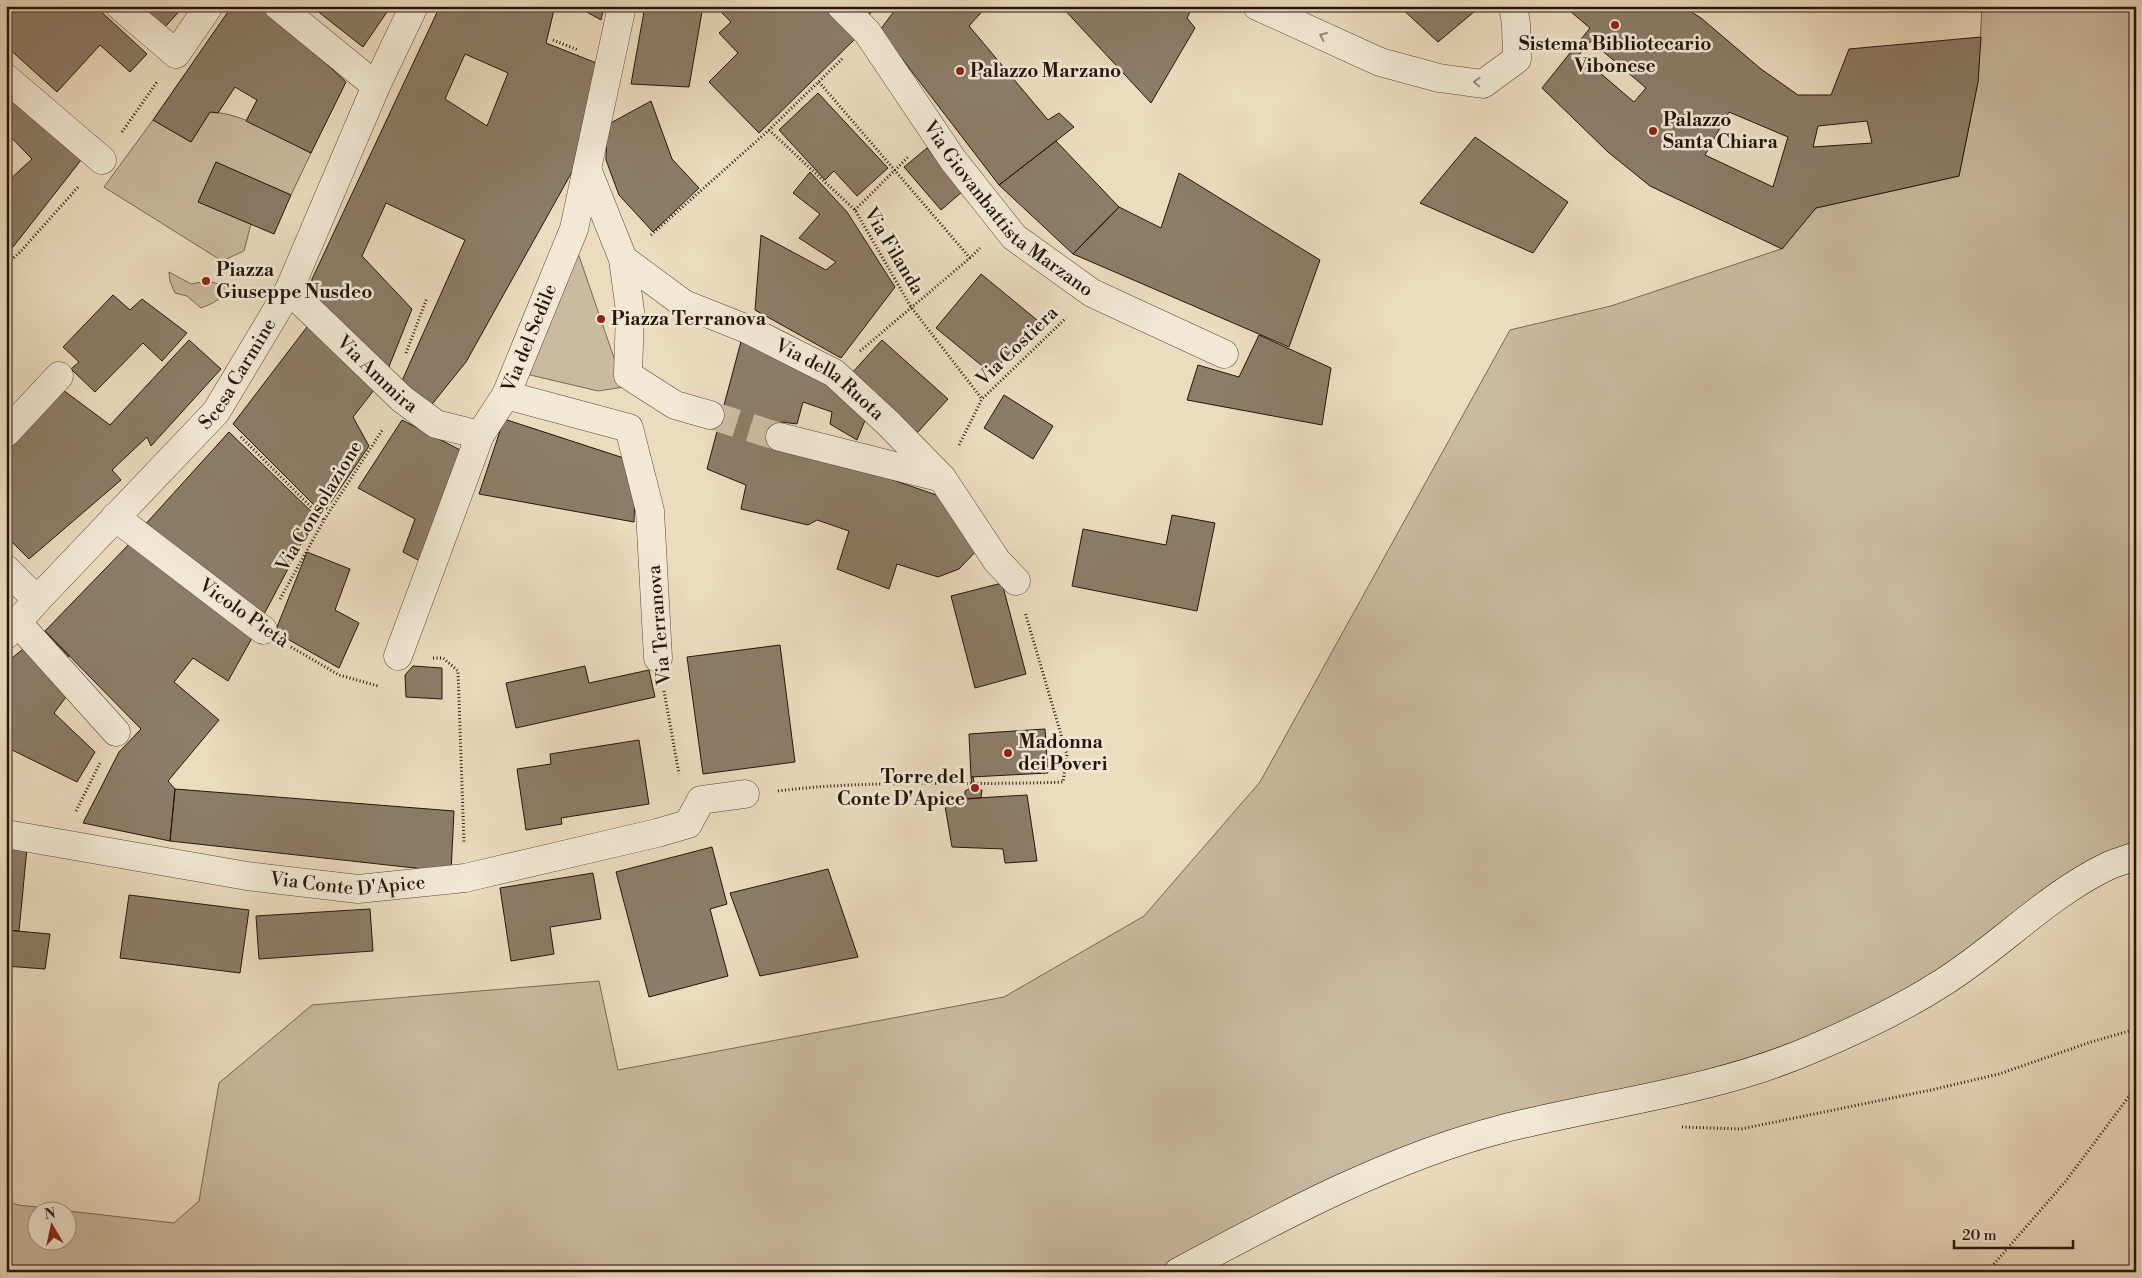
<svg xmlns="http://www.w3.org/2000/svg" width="2142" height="1278" viewBox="0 0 2142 1278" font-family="'Libre Bodoni',serif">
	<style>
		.green { fill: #c9b9a0; stroke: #776754 }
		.building { fill: #8c7c68; stroke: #251509; fill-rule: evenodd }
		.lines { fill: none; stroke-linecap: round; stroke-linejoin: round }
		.street-tunnel { stroke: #cdbda4; stroke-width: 28; stroke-dasharray: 28 14; stroke-linecap: butt }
		.street-casing { stroke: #564636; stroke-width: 29 }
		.secondary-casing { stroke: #251509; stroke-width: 29 }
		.path { stroke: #251509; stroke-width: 3; stroke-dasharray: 1 2.5; stroke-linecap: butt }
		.street { stroke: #f2e8d5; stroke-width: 28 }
		.secondary { stroke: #f2e8d5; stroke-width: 28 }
		.oneway { stroke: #968979 }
		.poi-dot { fill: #8f2418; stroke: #f2e8d5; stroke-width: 2 }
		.labels { text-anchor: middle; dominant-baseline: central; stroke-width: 5; stroke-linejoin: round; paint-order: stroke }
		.poi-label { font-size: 19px; font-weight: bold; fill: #251509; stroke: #f2e8d5; text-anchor: start }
		.street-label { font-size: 19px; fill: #251509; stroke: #f2e8d5 }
	</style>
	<rect width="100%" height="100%" fill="#ebdbbf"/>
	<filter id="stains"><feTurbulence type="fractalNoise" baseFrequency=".004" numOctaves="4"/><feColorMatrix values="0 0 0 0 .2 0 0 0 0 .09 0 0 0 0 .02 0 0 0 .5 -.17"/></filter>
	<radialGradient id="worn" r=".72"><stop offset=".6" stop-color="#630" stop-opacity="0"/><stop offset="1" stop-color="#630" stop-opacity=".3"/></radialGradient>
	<path class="green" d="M1982,6H2136V856L1858,1030L1502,1129L1178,1272H6V1201L18,1205L65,1210H38V1240H68V1211L174,1223L199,1201L219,1083L312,1005L599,981L618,1070L1004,997L1144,916L1260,782L1510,330L1611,306L1781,249L1816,208L1959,176L1978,82Z
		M210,112C245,113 280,138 311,153L291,195L216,163L199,202L251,224L244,251L222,261L104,187L153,120L191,142Z
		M578,253L624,387L598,391L526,374Z
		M169,272L191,284L208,281L229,287C222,299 214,303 201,308L187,296L175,293L170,281Z"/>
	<path class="building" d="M6,6H95L147,54L130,72L100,45L57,92L6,46Z
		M142,6H184L165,27Z
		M232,6H264L346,82L311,153L246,121L257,100L235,87L218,113L210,112L191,142L153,120Z
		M311,6H391L363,47Z
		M440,6H555L546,43L599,64L573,170L466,362L429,408L401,383L465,240L386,203L362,256L412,309L388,369L306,292ZM465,54L508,73L487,126L445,99Z
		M576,6H604L601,20Z
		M645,6H703L689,87L631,84Z
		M720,6H827L857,37L759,133L709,82L738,53L719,33L731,22L717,8Z
		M859,6H876L869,15Z
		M898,6H987L969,26L1048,120L1059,113L1074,127L999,185L880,30Z
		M1061,6H1193L1187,18L1195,28L1151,103Z
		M1399,6H1481L1438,42Z
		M1564,6H1682L1701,18L1761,69L1798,95H1831L1849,49L1981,37L1978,82L1959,176L1816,208L1782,249L1650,186L1608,152L1542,88L1590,28ZM1591,41L1646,88L1634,102L1579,55ZM1729,112L1788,137L1773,187L1705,155ZM1867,121L1872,143L1813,147L1818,126Z
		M818,93L888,168L857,196L834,171L825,180L779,130Z
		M14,97L81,160L13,247L6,252V183L32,159L6,132V102Z
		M651,101L672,159L699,188L653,232L619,195L606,160L607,125Z
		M1475,137L1568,202L1533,253L1420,203Z
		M1056,141L1119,207L1073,254L999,185Z
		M927,148L963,191L941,210L904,167Z
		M216,162L291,195L274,234L198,202Z
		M810,172L847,212L895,287L841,358L755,310L761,235L826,270L836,262L799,238L820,214L793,193Z
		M1179,173L1320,260L1289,347L1073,254L1119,207L1161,228Z
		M981,274L1037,320L992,374L936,328Z
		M113,295L130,310L142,299L187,333L162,361L143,343L95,392L71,369L79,362L63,347Z
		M310,323L374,390L353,417L369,446L323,514L233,424Z
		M743,334L830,377L868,413L857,440L830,424L832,412L803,402L797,424L782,422L774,439L948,499L981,546L959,569L938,577L897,564L889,589L837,569L849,531L817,520L808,525L741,509L746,485L707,469Z
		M1259,335L1331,368L1322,425L1187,400L1198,365L1239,377Z
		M189,340L221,369L151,446L147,437L112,470L121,480L29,559L6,536V445L63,390L110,425Z
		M882,340L948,399L917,433L851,374Z
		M1004,395L1053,426L1033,459L984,428Z
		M504,419L636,462L634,522L479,494Z
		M402,420L466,453L431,567L403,552L415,519L358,488Z
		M229,432L316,516L262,618L142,528Z
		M1172,515L1215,523L1197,611L1072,586L1083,529L1166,545Z
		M136,537L256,631L228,681L193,658L174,682L219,720L168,781L175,789L170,841L83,823L119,752L141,729L45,631Z
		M307,552L350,569L335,610L359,623L339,668L275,632Z
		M1002,583L1026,674L975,688L951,596Z
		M45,631L69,656L53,673L72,689L54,713L95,752L77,782L6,747V663Z
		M780,645L795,762L703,774L687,657Z
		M413,666L442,668V699L406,697L405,675Z
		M585,666L589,683L649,670L655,697L516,728L506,683Z
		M1045,729L1048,773L971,777L969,734Z
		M639,740L649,804L561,818L562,824L526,830L517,769L551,764L550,754Z
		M971,777H973L975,787L982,790L981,798L968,799L965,796V791L972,787Z
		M175,789L454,811L451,872L170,841Z
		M1027,795L1037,861L1005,863L1003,849L952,847L944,800Z
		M6,846L27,848L19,931L6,930Z
		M712,847L727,904L710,909L728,976L649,997L616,872Z
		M828,869L858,957L760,976L730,893Z
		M593,873L601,919L550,927L554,954L511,961L500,888Z
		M129,895L249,910L240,973L120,958Z
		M370,909L373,951L259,959L256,916Z
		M6,930L50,934L45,969L6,966Z"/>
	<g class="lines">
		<path class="street-tunnel" d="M710,415L780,437"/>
		<defs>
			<g id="street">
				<path d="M120,6L176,54L209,6"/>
				<path d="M278,6L376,86"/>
				<path id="s1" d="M841,6L867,32L953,160L1014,237L1092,293L1224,354"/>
				<path d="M1257,6L1380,62L1439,78L1483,84L1517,59L1516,24L1513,6"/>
				<path d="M6,78L102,160"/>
				<path id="s2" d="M587,169L623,259L684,304L747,329L834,373L888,423L942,478L997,561L1016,581"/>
				<path d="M623,259L630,311L628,375L675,405L710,415"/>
				<path id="s3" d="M289,290L402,399L436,424L480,435"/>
				<path d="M506,395L629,428L650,511L658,658"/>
				<path d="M6,433L59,376"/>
				<path d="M780,437L942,478"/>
				<path d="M115,517L263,630"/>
				<path d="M6,569L37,600"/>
				<path d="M17,622L116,732"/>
				<path id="s4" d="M6,635L37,600L216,412L289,290L376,86L414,6"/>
				<path id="s5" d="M398,656L480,435L506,395L574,229L622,6"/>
				<path id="s6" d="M6,834L247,876L358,889L465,878L657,833L688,824L701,800L745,794"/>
			</g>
			<path id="secondary" d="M1178,1272C1280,1217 1390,1158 1502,1129C1604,1103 1712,1092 1810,1050C1855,1031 1900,1010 1942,983C1998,948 2045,897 2106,867C2115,862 2126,860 2136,856"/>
		</defs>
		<use href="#street" class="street-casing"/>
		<use href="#secondary" class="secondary-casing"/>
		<path class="path" d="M553,40L578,50
			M819,82L970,258
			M769,130L855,210L911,307L982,399
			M122,132L157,82
			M855,210L909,156
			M651,235L769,130L843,58
			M6,265L21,251L79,186
			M860,351L970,258L980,248
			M406,353L427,298
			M241,437L324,520
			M959,445L982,399L1066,318
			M280,599L324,520L383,429
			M291,647L339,675L378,686
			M433,658H443L458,671L464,843
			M664,691L679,774
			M778,791C872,779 968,786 1063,782L1067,755L1025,612
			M76,811L100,763
			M1682,1127L1741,1129L1931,1090L1999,1074L2091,1042L2136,1029
			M1987,1272L2065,1182L2136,1087"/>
		<use href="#street" class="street"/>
		<use href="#secondary" class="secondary"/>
	</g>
	<defs><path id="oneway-chevron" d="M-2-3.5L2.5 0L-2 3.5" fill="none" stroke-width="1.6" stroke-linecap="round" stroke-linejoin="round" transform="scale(1.25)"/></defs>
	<g class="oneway">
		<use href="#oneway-chevron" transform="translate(1323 36) rotate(-155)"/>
		<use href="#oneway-chevron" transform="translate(1477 82) rotate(-178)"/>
	</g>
	<g class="poi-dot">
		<circle cx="1615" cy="25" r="5"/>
		<circle cx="960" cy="71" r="5"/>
		<circle cx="1653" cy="131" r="5"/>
		<circle cx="206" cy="281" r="5"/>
		<circle cx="601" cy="319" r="5"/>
		<circle cx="1008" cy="753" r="5"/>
		<circle cx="975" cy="788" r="5"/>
	</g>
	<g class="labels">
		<g class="poi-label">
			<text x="1615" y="44" text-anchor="middle">Sistema Bibliotecario<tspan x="1615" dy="22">Vibonese</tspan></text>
			<text x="970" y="71">Palazzo Marzano</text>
			<text x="1663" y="120">Palazzo<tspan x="1663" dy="22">Santa Chiara</tspan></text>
			<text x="216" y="270">Piazza<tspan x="216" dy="22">Giuseppe Nusdeo</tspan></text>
			<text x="611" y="319">Piazza Terranova</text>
			<text x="1018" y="742">Madonna<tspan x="1018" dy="22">dei Poveri</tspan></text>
			<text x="965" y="777" text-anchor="end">Torre del<tspan x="965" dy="22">Conte D'Apice</tspan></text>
		</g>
		<g class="street-label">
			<text stroke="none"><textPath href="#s1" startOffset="265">Via Giovanbattista Marzano</textPath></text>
			<text transform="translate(894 251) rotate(59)">Via Filanda</text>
			<text stroke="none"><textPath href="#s5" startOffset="345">Via del Sedile</textPath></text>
			<text transform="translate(1017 346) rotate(-44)">Via Costiera</text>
			<text stroke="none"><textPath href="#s4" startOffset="350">Scesa Carmine</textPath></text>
			<text stroke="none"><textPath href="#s3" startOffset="122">Via Ammira</textPath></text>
			<text stroke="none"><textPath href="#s2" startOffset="338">Via della Ruota</textPath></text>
			<text transform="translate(319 506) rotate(-59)">Via Consolazione</text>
			<text transform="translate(244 613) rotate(35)">Vicolo Pietà</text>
			<text transform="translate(659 625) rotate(-95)">Via Terranova</text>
			<text stroke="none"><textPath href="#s6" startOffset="346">Via Conte D'Apice</textPath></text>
		</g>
	</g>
	<rect width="2142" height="1278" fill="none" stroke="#ebdbbf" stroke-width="25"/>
	<rect x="8" y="8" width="2127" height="1263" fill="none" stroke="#251509" stroke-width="2.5"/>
	<rect x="12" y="12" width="2117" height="1253" fill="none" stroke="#251509"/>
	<g transform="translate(52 1226) rotate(351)"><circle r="24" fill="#f2e8d5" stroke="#a09483"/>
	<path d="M0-4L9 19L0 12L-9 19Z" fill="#8f2418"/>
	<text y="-8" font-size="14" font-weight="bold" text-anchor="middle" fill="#251509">N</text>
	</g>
	<path d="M1954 1240v8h119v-8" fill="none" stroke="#251509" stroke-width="2.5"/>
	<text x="1962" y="1240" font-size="15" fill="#251509" stroke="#f2e8d5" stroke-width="4" paint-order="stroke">20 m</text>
	<rect width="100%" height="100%" filter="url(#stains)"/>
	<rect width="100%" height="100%" fill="url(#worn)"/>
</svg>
